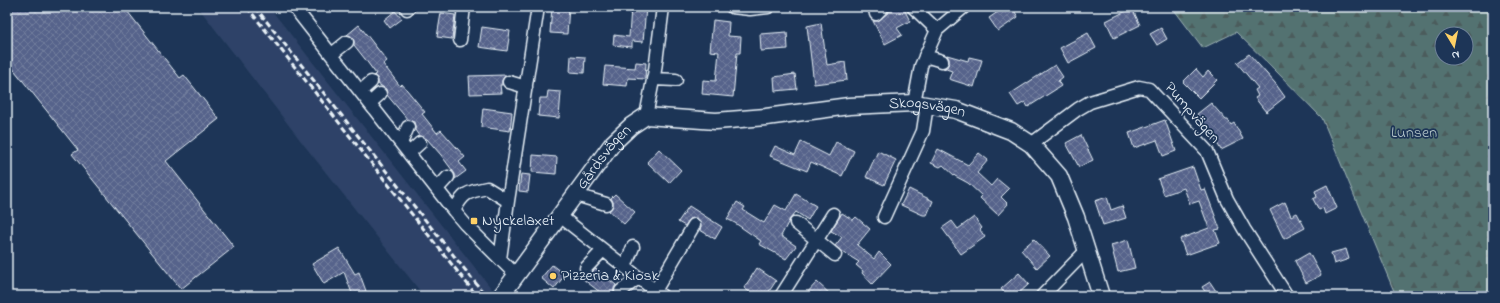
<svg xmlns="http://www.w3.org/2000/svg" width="1500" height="303" viewBox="0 0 1500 303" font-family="'Indie Flower',sans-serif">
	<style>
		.built { fill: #2e4367 }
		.forest { fill: url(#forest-firs); stroke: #9eb2b4; fill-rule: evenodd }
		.building { fill: url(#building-cross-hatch); stroke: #e8f1f8 }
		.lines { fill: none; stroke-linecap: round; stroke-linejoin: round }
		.street-casing { stroke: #e8f1f8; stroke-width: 15 }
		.secondary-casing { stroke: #e8f1f8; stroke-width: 19 }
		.street { stroke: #1d3557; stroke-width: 12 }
		.secondary { stroke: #1d3557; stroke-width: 16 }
		.rail { stroke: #e8f1f8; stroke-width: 3; stroke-dasharray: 6 3; stroke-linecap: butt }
		.poi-dot { fill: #ffd166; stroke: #1d3557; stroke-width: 1.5 }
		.labels { text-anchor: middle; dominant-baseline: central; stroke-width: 3.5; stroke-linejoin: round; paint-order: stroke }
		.street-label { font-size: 16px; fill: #e8f1f8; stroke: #1d3557 }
		.park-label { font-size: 16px; fill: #b4c5c9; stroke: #1d3557 }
		.poi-label { font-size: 16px; fill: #e8f1f8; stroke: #1d3557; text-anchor: start }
	</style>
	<defs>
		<pattern id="forest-firs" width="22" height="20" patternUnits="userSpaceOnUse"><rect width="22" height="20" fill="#537271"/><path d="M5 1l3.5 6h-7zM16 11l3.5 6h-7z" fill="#4c5b5c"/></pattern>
		<pattern id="building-cross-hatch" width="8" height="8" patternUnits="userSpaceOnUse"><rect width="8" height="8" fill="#57648b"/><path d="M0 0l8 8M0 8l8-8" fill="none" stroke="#6f7b9c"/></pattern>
	</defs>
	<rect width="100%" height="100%" fill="#1d3557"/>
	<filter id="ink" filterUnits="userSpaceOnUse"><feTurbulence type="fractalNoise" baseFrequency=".025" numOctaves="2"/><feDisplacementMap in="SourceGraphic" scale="8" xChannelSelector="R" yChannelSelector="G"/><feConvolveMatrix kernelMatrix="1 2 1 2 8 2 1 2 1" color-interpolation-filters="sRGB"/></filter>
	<g filter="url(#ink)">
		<path class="built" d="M198,7H269L495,293L493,296H424L304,145Z"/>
		<path class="forest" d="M1172,7H1493V296H1396L1322,118L1275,70L1236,32L1203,48ZM1442,34H1466V58H1442Z"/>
		<path class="building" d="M7,7H124L180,78L184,75L219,119L166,161L234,247L181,289L72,154L78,150L7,61Z
			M552,7H569L567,34L550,33Z
			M631,7H646L643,42L632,41V47L613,45L614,35L629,37Z
			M897,7H903L910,21L897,28L902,35L885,44L873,21H878L889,12Z
			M1005,7H1012L1018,17L998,31L989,18Z
			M1132,8L1140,25L1114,38L1106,21Z
			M395,11L402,19L390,28L384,20Z
			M441,13L455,15L452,39L437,37Z
			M713,20L729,22L728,36L741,37L740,53H737L733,97L702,94L703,80L716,81L719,52L710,51Z
			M821,23L827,65L845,62L847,80L814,84L807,26Z
			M359,25L387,61L383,64L400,86L402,84L425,112L422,114L437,133L441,130L465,157L459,162L466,171L455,179V174L441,155L427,139L419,136L415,130V126L414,122L408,120L387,95L386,89L378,84V80L374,75L376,74L365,59L354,45V41L353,38L347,35Z
			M482,27L510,31L507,51L479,47Z
			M1161,28L1167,39L1157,45L1150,34Z
			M787,32L788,49L761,51L760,34Z
			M1088,33L1096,48L1068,63L1060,48Z
			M1249,54L1275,83L1285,97L1266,112L1255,98L1258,96L1255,90L1258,88L1237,63Z
			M947,55L968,61L969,57L982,60L974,87L949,79L952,71L943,68L947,67L949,63V59Z
			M571,56L585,57L584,73L570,72Z
			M636,62L646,63L645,79L628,78L627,86L603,84L605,66L635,68Z
			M1055,65L1063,77L1058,81L1061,86L1028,107L1025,102L1018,106L1010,94Z
			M1196,69L1203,77L1208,71L1217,80L1199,98L1183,82Z
			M795,74L797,89L775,91L774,77Z
			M506,75L502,80V85H500L501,93L470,94L469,76Z
			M548,91L561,92L559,118L538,116L540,98H547Z
			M1211,103L1226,120H1228L1231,125L1234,123L1243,139L1221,150L1208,127L1197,114Z
			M483,108L512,112L510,131L481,127Z
			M1165,120L1176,151L1163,156L1157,140L1134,148L1129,133Z
			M1081,135L1093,160L1079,167L1066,143Z
			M801,142L829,156L836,142L854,151L842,176L811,162L807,171L770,156L775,146L795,155Z
			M659,149L681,170L669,183L647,162Z
			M938,149L968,165L979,153L988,160L977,173L991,186L997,179L1009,189L1001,197L1008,204L998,215L980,198L982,196L968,183L955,176L943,165L940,167L931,163Z
			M878,151L896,160L884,185L866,177Z
			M533,155L557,157L556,174L532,172Z
			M1193,167L1201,190L1205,189L1220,229L1215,230L1220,243L1186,255L1180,239L1209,228L1199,201L1190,204L1184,188L1164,195L1158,179Z
			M521,174L530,175L528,192L519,191Z
			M1327,185L1337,208L1325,214L1323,208L1319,210L1313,199L1317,197L1315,191Z
			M909,189L933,201L927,215H923L901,205Z
			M615,194L635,212L624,224L609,211L613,206V202L611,198Z
			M796,194L816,206L808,220L796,212L790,219L781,236L796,246L786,259L759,244L761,241L735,223L727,219L737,202L745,207L743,210L764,223L775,205L786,211Z
			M1107,197L1111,210L1122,206L1126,218L1103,225L1095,201Z
			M1285,202L1291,216L1297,213L1305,228L1284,239L1270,210Z
			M689,206L722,227L715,239L700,230L701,225L697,218L690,219L685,226L678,222Z
			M842,213L853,220L856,217L870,229L857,245L874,259L879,252L891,264L872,284L862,273L863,271L856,265L859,262L841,251L835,246L842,237L831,231Z
			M974,217L982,228L980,230L985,237L961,254L942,228L952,221L958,229Z
			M1034,239L1050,256L1037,268L1021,250Z
			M1128,240L1135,268L1118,272L1111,245Z
			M339,248L355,274L359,272L366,291L353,296L344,272L324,284L312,264Z
			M1346,249L1349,259L1334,264L1331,253Z
			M1309,253L1321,275L1306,283L1295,261Z
			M552,265L565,275L554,289L541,278Z
			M757,268L776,281L766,296H755L744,288Z
			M596,269L616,285L614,288V296H605L579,276L581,273L584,275H588Z
			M1019,273L1029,284L1016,296H1007L1001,289Z
			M817,282L832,296H804Z
			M1210,282L1216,291L1219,296H1208L1202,287Z"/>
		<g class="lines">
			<defs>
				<path id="street" d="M294,7L454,211L465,224L516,275
					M732,7L750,9L768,7
					M913,7L937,30
					M407,9L409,7
					M875,9L876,14L883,7
					M460,40L464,7
					M332,54L347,42
					M925,56L942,61
					M653,79L676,80
					M509,82L526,87
					M361,91L371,82
					M370,103L380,94
					M914,103L921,66L937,30L964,7
					M646,116L655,70L663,7
					M401,143L408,127
					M1031,144L1078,109L1090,102L1139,87L1149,89L1207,151L1227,199L1244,229L1287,296
					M409,153L420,143
					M437,189L448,177
					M576,195L606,204
					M454,211C463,193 467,192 487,188L508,201
					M560,216L662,296
					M884,217L923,131L927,105
					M796,223L835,255
					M500,259L508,201L538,7
					M625,267L633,247
					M586,268L603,250
					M621,291L638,278
					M655,291L694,225
					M781,296L833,214
					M1042,296L1087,250"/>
				<g id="secondary">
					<path id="s1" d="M501,296L613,143L631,126L646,116L716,121L766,117L849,106L914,103L956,110L1011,131L1031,144L1059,176L1076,217L1101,296"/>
				</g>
			</defs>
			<use href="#street" class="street-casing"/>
			<use href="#secondary" class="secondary-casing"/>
			<use href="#street" class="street"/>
			<use href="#secondary" class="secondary"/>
			<path class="rail" d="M247,7L477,296
				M255,7L486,296"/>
		</g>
	</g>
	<g class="poi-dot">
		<rect x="470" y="217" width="8" height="8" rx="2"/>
		<circle cx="553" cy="276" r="4"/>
	</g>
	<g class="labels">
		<g class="street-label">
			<text stroke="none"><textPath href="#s1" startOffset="515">Skogsvägen</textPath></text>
			<text transform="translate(1192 113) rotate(49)">Pumpvägen</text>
			<text stroke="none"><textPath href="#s1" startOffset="173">Gårdsvägen</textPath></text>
		</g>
		<g class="park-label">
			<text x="1414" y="133">Lunsen</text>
		</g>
		<g class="poi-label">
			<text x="482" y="221">Nyckelaxet</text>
			<text x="561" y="276">Pizzeria &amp; Kiosk</text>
		</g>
	</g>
	<rect width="1500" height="303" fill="none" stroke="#1d3557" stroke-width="24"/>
	<rect x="12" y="12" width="1476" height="279" fill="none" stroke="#e8f1f8" stroke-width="1.5" filter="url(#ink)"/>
	<g transform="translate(1454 46) rotate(170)"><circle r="19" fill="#1d3557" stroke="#6e8097"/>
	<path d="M0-3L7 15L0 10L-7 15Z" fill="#ffd166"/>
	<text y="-6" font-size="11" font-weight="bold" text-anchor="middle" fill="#e8f1f8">N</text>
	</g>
</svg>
